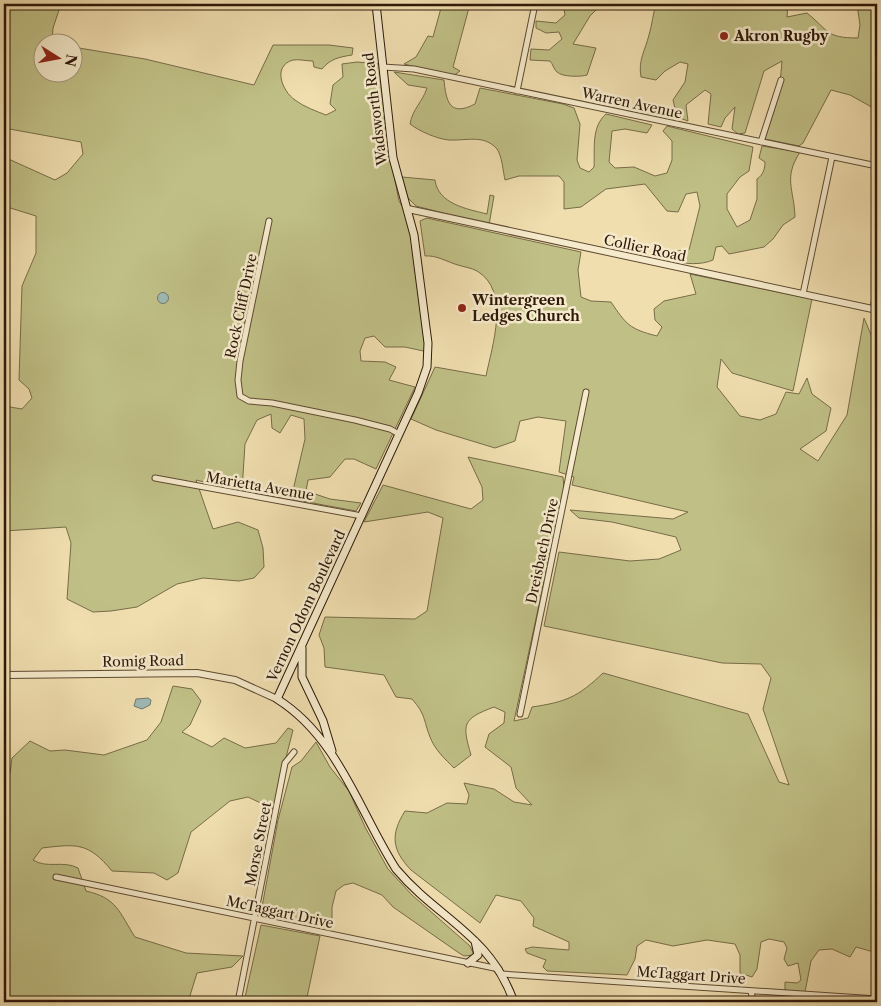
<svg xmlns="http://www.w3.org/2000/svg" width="881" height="1006" viewBox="0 0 881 1006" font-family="'Libre Caslon Text',serif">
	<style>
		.green { fill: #c0c086; stroke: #776c48 }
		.water { fill: #9ebab5; stroke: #717970 }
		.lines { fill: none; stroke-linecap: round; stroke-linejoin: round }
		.minor-casing { stroke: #5e4a32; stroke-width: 7 }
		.tertiary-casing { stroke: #5e4a32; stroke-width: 8 }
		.secondary-casing { stroke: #2e1809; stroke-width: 9 }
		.minor { stroke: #f5eacb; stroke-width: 5 }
		.tertiary { stroke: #f5eacb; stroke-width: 6 }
		.secondary { stroke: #f5eacb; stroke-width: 7 }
		.poi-dot { fill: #8f2418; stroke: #f5eacb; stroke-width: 2 }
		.labels { text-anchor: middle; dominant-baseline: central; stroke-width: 5; stroke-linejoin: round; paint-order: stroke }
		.poi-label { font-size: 14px; font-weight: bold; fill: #2e1809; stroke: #f5eacb; text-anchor: start }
		.street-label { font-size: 14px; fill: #2e1809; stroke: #f5eacb }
	</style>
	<rect width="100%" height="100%" fill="#f0deaf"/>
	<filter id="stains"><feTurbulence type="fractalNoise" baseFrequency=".004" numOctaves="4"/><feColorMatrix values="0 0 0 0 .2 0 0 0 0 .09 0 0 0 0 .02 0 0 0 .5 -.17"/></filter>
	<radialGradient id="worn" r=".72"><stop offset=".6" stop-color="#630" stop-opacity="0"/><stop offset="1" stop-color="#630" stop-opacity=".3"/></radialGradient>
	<path class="green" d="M4,4H61L53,28L52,42H42V72H72L73,47L145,59L254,85L273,45H329L353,48L352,55C339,57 330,59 322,69L314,67L313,61C307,61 299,59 293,60C272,66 282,91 295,100C304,107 316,111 326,115L336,110L330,104L333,85L343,77L342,64L357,62L379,64L392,165L399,201L407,214L416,245L428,352L405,347H385L374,336L365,338L360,351L361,361L385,362L396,367L389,380L415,387L376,469L354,459H345L330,477L308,480L306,491L330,499L361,503L356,511L291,499L305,439L304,419L291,415L280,433L272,428L271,414L257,420L245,444L242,491L196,480L213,529L238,522L258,530L263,548L264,567L254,578L239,581L203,578L177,584L137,607L111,611L93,612L67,599L71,543L66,527L4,531V406L22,409L32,398L29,389L19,380L22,286L36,253V216L4,206V157L55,180L67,173L83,154L81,142L4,128Z
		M436,4H470L453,67L460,71L453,76L404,64L416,57L428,36L433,37L441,8Z
		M563,4H602L590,16L573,44L596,48L587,75C581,77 562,77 557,72C554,70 553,64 550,61L530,60L531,49L549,50L562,39L559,32L546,33L536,28V21L556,23L565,15Z
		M656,4H788L787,17L807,13C829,31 826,38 858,38L860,25L857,4H877V110L850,95L831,90L803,143L799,146L765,139L779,95L782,61L764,71L745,133L738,134L732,129L735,107L725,118L721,127L708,124L711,94L705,90L686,105L688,121L677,117L673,100L685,82L688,64L680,62L665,71L656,80L641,77C638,60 645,51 649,35C652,25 653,14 656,4Z
		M394,72L444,80C446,102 450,117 475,104L480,88L563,104L574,108L580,124L577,160L580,168L589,172L594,167C595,149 591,127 606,114L652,125L647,133L625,129L612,131L609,162L615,168L634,167L655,176L667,173L672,160V141L663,131L667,126L753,147L749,171L740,177L727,194V209L737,227L750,220L757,199V179C763,175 765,169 765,162L759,158L762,146L800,152C783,179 794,188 795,217L783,225L773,239L764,247L729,254L722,246L716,247L713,260C702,265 683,265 671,259V256L677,251L689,250L700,206L697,192L686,194L678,212L667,211L645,184L606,189L581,207L564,209V182L559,176H519L505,180C503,171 502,156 497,149C484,134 466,141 449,140C437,139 419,131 410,124C413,108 422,103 427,88L408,85Z
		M402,177L435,180C438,204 467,209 487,214L490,195L494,196L489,225L416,206L408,198Z
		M427,218L581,252L578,270L581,297L591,301L611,302C626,324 629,329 657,336L662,327L655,320L654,309L664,301L696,294L690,274L812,299L793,391L732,373L721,359L717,387L740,416L760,420L776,414L786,392L799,394L807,378L812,394L831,408L826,431L800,449L818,461L847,415L864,318L877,349V953L856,947L850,957L832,949L819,950L811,961L805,992L785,990V982L797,983L801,980L798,963L788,966L784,959L787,948L784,942L769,939L761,942L757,969L752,977L740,973V955L735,944L707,940L673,946L646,940L637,946L635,959L627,975L547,971L543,967L546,960L527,953L525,949L532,947L569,950V942L533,926L534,918L521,901L496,895L480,923L411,870C392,850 390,835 405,811L427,813L447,803L467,804L469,795L464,783L494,789L514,802L532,805L516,788L511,767L485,747L489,734L504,723L505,712L494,707C462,719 462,724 471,755L454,768C445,759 435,750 430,737C423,719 426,715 412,699L396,697L384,675L325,667L324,648L319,635L325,617L415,619L427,611L443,518L428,512L364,522L383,485L471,509L483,500L482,487L468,457L563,477L564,488L514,721L528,718L532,707C566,702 578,697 603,673L748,714L779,782L789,785L763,709L771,678L761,664L722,663L544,626L559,552L630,561L659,559L681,550L676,537L612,522L579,518L570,510L673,519L688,512L572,485L574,477L559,472L566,421L538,417L520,421L515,441L495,448L436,430L411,419L435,367L486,376C492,346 511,291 477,271C472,268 464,267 458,265C447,262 437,255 425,256L420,221Z
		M173,686L192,689L201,701L190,725L182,732L212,747L224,738L245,748L276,743L288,728L293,730L273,809L248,797L230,801L191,832L178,873L167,880L154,873L112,871C88,842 77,844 42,848L33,860C47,869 63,860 78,868L86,891C117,898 119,912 135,937L186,953L243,956L232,967L197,973L188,1002H4V774H10L12,758L30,741L50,751L65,750L104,755L147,740L161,722Z
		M316,742L330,767L349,791L365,827L388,869L412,895L470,946L474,955L464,956L459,953L393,907L382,895L353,883L344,885L336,891L332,907V921L326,926L267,914L262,907L278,820L292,767L301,761Z
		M261,925L320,936L306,1002H244Z"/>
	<path class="water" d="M157.5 298a5.5 5.5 0 1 1 11 0a5.5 5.5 0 1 1-11 0Z
		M148,698L151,700L150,705L142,709L134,706L136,699Z"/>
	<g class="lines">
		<defs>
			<path id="minor" d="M383,67L414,69L877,166
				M517,91L535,4
				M761,142L781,80
				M269,221L240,361L238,380L240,396L249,401L272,403L355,420L390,429L399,434
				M803,294L832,157
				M873,309L877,287
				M155,478L362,516
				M520,714L586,392
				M56,877L499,969
				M502,974L877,999
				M751,991L753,1002
				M238,1002L285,763L294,752"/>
			<path id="tertiary" d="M408,209L877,310
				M4,675L197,673L235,680L277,699"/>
			<path id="secondary" d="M376,4L393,158L414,235L428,343L427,367L418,393L277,699C338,737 359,811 396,869C439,920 489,933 514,1002
				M302,648V677L323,721L332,751
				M468,963L478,955L475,941"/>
		</defs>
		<use href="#minor" class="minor-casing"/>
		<use href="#tertiary" class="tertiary-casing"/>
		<use href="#secondary" class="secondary-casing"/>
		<use href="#minor" class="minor"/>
		<use href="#tertiary" class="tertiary"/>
		<use href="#secondary" class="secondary"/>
	</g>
	<g class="poi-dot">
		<circle cx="724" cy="36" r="5"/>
		<circle cx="462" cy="308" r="5"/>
	</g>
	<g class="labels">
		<g class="poi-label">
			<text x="734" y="36">Akron Rugby</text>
			<text x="472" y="300">Wintergreen<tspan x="472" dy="16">Ledges Church</tspan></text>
		</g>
		<g class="street-label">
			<text transform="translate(632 103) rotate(12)">Warren Avenue</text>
			<text transform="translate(375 109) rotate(-97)">Wadsworth Road</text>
			<text transform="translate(645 248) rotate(12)">Collier Road</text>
			<text transform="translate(241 306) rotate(-78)">Rock Cliff Drive</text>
			<text transform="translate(260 486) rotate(10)">Marietta Avenue</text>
			<text transform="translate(542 551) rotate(-78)">Dreisbach Drive</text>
			<text transform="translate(306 606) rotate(-65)">Vernon Odom Boulevard</text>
			<text transform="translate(143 661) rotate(-1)">Romig Road</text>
			<text transform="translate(258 844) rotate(-79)">Morse Street</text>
			<text transform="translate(280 912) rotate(12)">McTaggart Drive</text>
			<text transform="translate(691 975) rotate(4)">McTaggart Drive</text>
		</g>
	</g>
	<rect width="881" height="1006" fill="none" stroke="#f0deaf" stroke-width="20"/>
	<rect x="5" y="5" width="871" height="996" fill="none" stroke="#2e1809" stroke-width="2.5"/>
	<rect x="10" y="10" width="861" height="986" fill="none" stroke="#2e1809"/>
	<g transform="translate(58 58) rotate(101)"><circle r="24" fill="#f5eacb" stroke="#a5967d"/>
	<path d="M0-4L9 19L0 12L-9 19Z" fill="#8f2418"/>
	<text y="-8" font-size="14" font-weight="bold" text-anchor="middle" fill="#2e1809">N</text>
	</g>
	<rect width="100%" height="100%" filter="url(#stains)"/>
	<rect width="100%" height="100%" fill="url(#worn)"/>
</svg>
